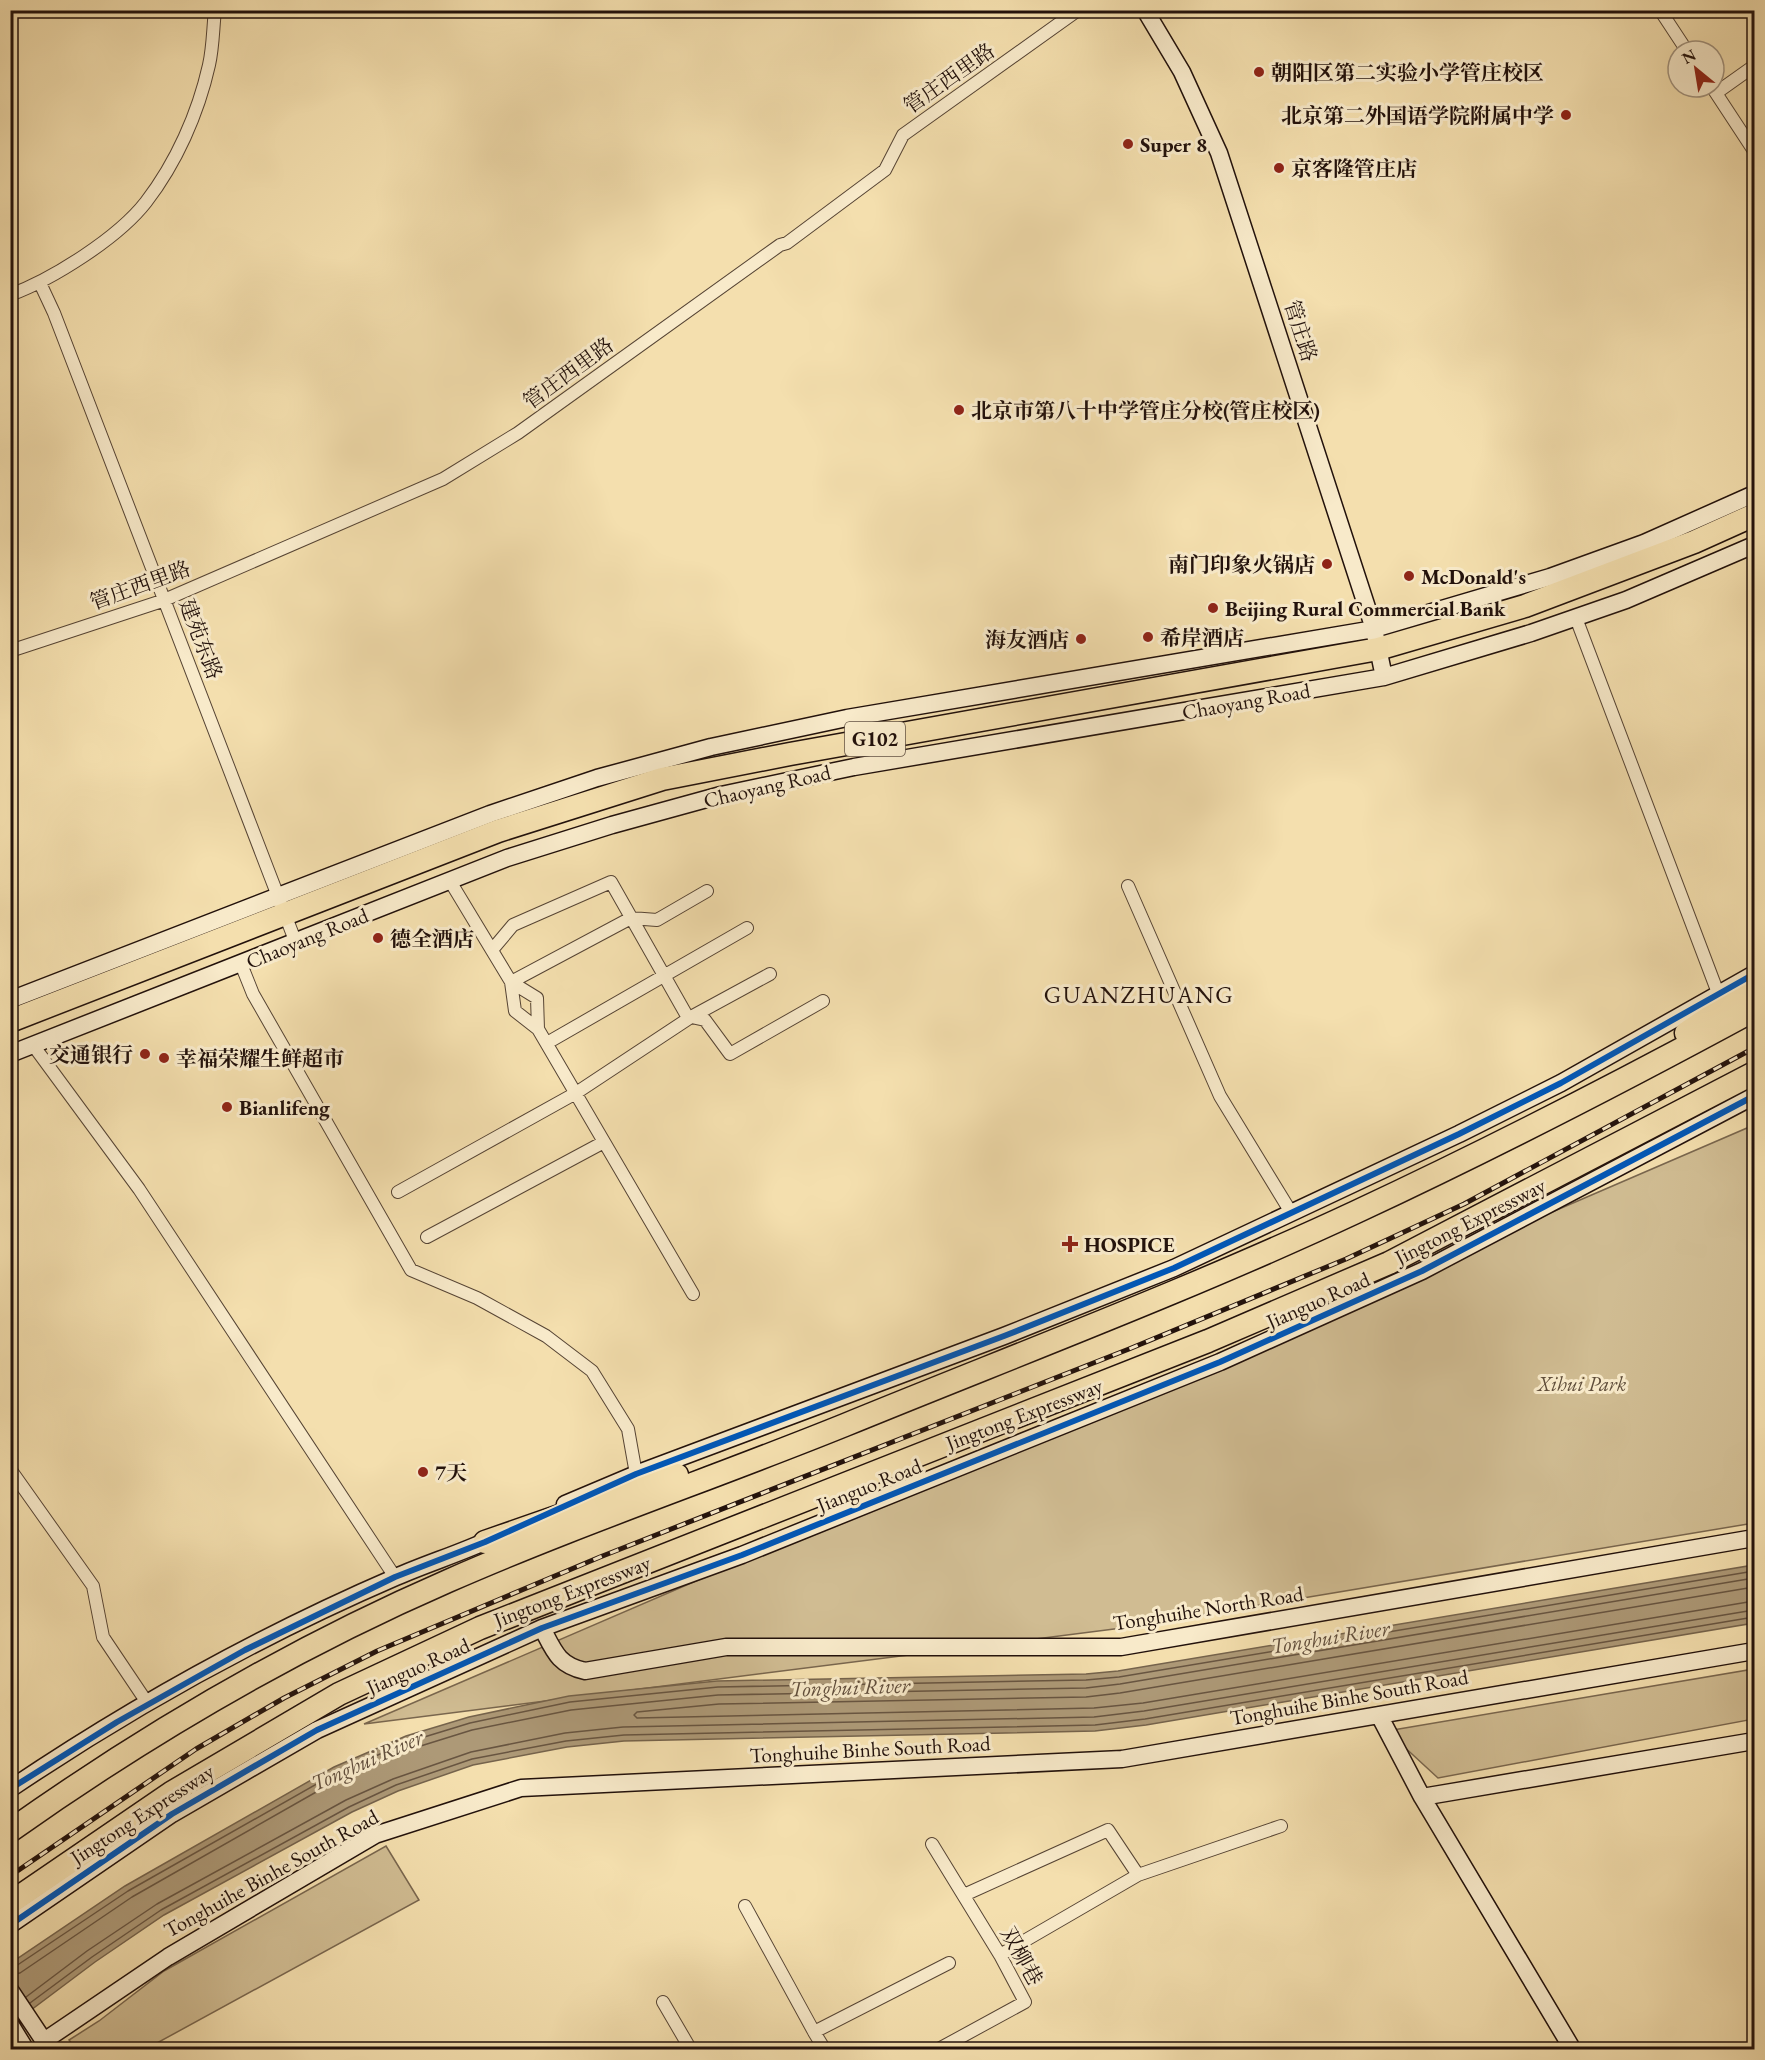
<svg xmlns="http://www.w3.org/2000/svg" width="1765" height="2060" viewBox="0 0 1765 2060" font-family="'EB Garamond','Noto Serif SC',serif">
	<style>
		.green { fill: #d0bc92; stroke: #79664e; stroke-width: 1.5 }
		.water { fill: #ad9977; stroke: #75634c; stroke-width: 1.5 }
		.lines { fill: none; stroke-linecap: round; stroke-linejoin: round }
		.shore { stroke: #685541; stroke-width: 1.5 }
		.street-casing { stroke: #564434; stroke-width: 14 }
		.secondary-casing { stroke: #22110b; stroke-width: 19 }
		.highway-casing { stroke: #22110b; stroke-width: 25 }
		.street { stroke: #f8eaca; stroke-width: 12 }
		.secondary { stroke: #f8eaca; stroke-width: 16 }
		.highway { stroke: #f4dfae; stroke-width: 22 }
		.rail-casing { stroke: #22110b; stroke-width: 5 }
		.rail { stroke: #f8eaca; stroke-width: 3; stroke-dasharray: 9; stroke-linecap: butt }
		.cycleway-casing { stroke: #f8eaca; stroke-width: 10 }
		.cycleway { stroke: #0057b8; stroke-width: 6 }
		.poi-dot { fill: #8f2418; stroke: #f8eaca; stroke-width: 2 }
		.labels { text-anchor: middle; dominant-baseline: central; stroke-width: 6; stroke-linejoin: round; paint-order: stroke }
		.shield { fill: #f8eaca; stroke: #625244; stroke-width: 1.5 }
		.shield-label { font-size: 20px; font-weight: bold; fill: #22110b }
		.poi-label { font-size: 21px; font-weight: bold; fill: #22110b; stroke: #f8eaca; text-anchor: start }
		.street-label { font-size: 21px; fill: #22110b; stroke: #f8eaca }
		.park-label { font-size: 21px; font-style: italic; fill: #5f4d3a; stroke: #f8eaca }
		.water-label { font-size: 22px; font-style: italic; fill: #614e3c; stroke: #f8eaca }
		.quarter-label { font-size: 24px; letter-spacing: 1.5px; fill: #22110b; stroke: #f8eaca }
	</style>
	<rect width="100%" height="100%" fill="#f4dfae"/>
	<filter id="stains"><feTurbulence type="fractalNoise" baseFrequency=".00333" numOctaves="4"/><feColorMatrix values="0 0 0 0 .2 0 0 0 0 .09 0 0 0 0 .02 0 0 0 .5 -.17"/></filter>
	<radialGradient id="worn" r=".72"><stop offset=".6" stop-color="#630" stop-opacity="0"/><stop offset="1" stop-color="#630" stop-opacity=".3"/></radialGradient>
	<path class="green" d="M1754,1125V1523L1122,1628L364,1724Z
		M1754,1669V1719L1438,1778L1387,1731Z
		M386,1846L419,1900L146,2049H76L69,2040L99,2021L164,1971Z"/>
	<path class="water" d="M1754,1565V1623L1146,1725L1095,1731L624,1741L567,1747L473,1765L398,1791L352,1812L164,1915L95,1962L11,2025V1963L125,1886L334,1767L406,1736L469,1717L569,1696L717,1681L1086,1674L1118,1671Z"/>
	<g class="lines">
		<path class="shore" d="M1754,1587L1120,1693L1086,1697L719,1704L637,1712L634,1715L637,1718L1094,1708L1143,1703L1754,1601
			M10,1968L16,1966L128,1891L336,1773L408,1742L470,1723L570,1702L718,1687L1086,1680L1119,1677L1754,1571
			M10,1975L20,1973L132,1897L339,1779L411,1749L472,1730L571,1710L718,1695L1086,1688L1120,1684L1754,1578
			M26,1997L87,1951L157,1904L346,1800L393,1779L471,1752L565,1733L623,1727L1094,1717L1144,1711L1754,1610
			M30,2003L92,1957L161,1910L349,1807L396,1785L472,1759L566,1741L624,1735L1095,1725L1145,1719L1754,1617"/>
		<defs>
			<path id="street" d="M1660,10L1687,51
				M1712,87L1754,151
				M1716,93L1754,66
				M40,283L54,313L296,943
				M10,295C53,279 118,238 146,202C176,163 198,114 209,65C213,48 213,28 215,10
				M1576,618L1718,993
				M10,651L162,601L443,479L518,433L780,245L787,243L885,170L903,135L1078,10
				M450,881L511,982L515,1011L538,1029L537,998L511,982
				M1128,886L1220,1096L1292,1214
				M492,950L513,925L611,882L687,1016L705,1020L730,1054L823,1001
				M241,964L253,994L411,1270L477,1298L546,1336L592,1371L628,1429L636,1474
				M511,982L631,918L657,920L707,891
				M538,1029L693,1294
				M547,1043L747,928
				M33,1045L139,1189L395,1577
				M398,1192L576,1093L691,1017L770,974
				M427,1237L604,1142
				M10,1469L93,1586L103,1637L148,1704
				M932,1844L1000,1955L1025,2002L937,2050
				M964,1895L1108,1830L1138,1875
				M745,1906L814,2032
				M1000,1955L1138,1875L1281,1826
				M663,2002L691,2050
				M35,2050L44,2041
				M825,2050L814,2032L949,1963"/>
			<path id="secondary" d="M1145,10L1182,72L1219,153L1374,629L1384,677
				M10,1000L490,814L597,778L711,747L847,718L1374,629L1550,577L1644,543L1754,494
				M10,1054L507,858L612,825L721,795L854,767L1384,677L1531,633L1626,600L1754,545
				M565,1504L636,1474L1004,1336L1174,1268L1459,1134L1561,1083L1754,974
				M542,1628C554,1651 558,1665 585,1671L726,1647H1121L1754,1538
				M1379,1715L1422,1797L1754,1741
				M10,1789C130,1708 264,1634 396,1577C428,1563 461,1553 493,1538
				M1422,1797L1573,2050
				M10,1925L172,1814L317,1730L542,1628L742,1555L1220,1362L1422,1271L1754,1096
				M10,1990L50,2050
				M10,2024L26,2050
				M44,2041L168,1957L375,1835L521,1788L1122,1759L1754,1651"/>
			<path id="highway" d="M10,1021L498,831L662,779L790,754L1378,649L1525,606L1694,542L1754,515
				M1686,1033L1754,987
				M485,1542L677,1475
				M10,1831C147,1734 294,1648 448,1581C578,1524 714,1478 845,1425C1016,1355 1189,1290 1356,1212C1491,1149 1623,1081 1754,1010
				M10,1903L171,1793L339,1694L480,1628L1208,1341L1389,1263L1754,1073"/>
		</defs>
		<use href="#street" class="street-casing"/>
		<use href="#secondary" class="secondary-casing"/>
		<use href="#highway" class="highway-casing"/>
		<use href="#street" class="street"/>
		<use href="#secondary" class="secondary"/>
		<use href="#highway" class="highway"/>
		<defs>
			<path id="rail" d="M10,1876L196,1749L284,1698L377,1651L600,1557L1129,1349L1346,1259L1464,1204L1754,1048"/>
		</defs>
		<use href="#rail" class="rail-casing"/>
		<use href="#rail" class="rail"/>
		<defs>
			<path id="cycleway" d="M10,1789L117,1722L245,1650L395,1577L485,1542L636,1474L1004,1336L1174,1268L1459,1134L1561,1083L1754,974
				M10,1925L172,1814L317,1730L542,1628L742,1555L1220,1362L1422,1271L1754,1096"/>
		</defs>
		<use href="#cycleway" class="cycleway-casing"/>
		<use href="#cycleway" class="cycleway"/>
	</g>
	<g class="poi-dot">
		<circle cx="1259" cy="72" r="6"/>
		<circle cx="1566" cy="115" r="6"/>
		<circle cx="1128" cy="144" r="6"/>
		<circle cx="1279" cy="168" r="6"/>
		<circle cx="959" cy="410" r="6"/>
		<circle cx="1327" cy="564" r="6"/>
		<circle cx="1409" cy="576" r="6"/>
		<circle cx="1213" cy="608" r="6"/>
		<circle cx="1148" cy="637" r="6"/>
		<circle cx="1081" cy="639" r="6"/>
		<circle cx="378" cy="938" r="6"/>
		<circle cx="145" cy="1054" r="6"/>
		<circle cx="164" cy="1058" r="6"/>
		<circle cx="227" cy="1107" r="6"/>
		<path d="M1067 1235h6v6h6v6h-6v6h-6v-6h-6v-6h6z"/>
		<circle cx="423" cy="1472" r="6"/>
	</g>
	<g class="labels">
		<rect class="shield" x="845" y="722" width="60" height="34" rx="4.5"/>
		<g class="shield-label">
			<text x="875" y="739">G102</text>
		</g>
		<g class="poi-label">
			<text x="1271" y="72">朝阳区第二实验小学管庄校区</text>
			<text x="1554" y="115" text-anchor="end">北京第二外国语学院附属中学</text>
			<text x="1140" y="144">Super 8</text>
			<text x="1291" y="168">京客隆管庄店</text>
			<text x="971" y="410">北京市第八十中学管庄分校(管庄校区)</text>
			<text x="1315" y="564" text-anchor="end">南门印象火锅店</text>
			<text x="1421" y="576">McDonald's</text>
			<text x="1225" y="608">Beijing Rural Commercial Bank</text>
			<text x="1160" y="637">希岸酒店</text>
			<text x="1069" y="639" text-anchor="end">海友酒店</text>
			<text x="390" y="938">德全酒店</text>
			<text x="133" y="1054" text-anchor="end">交通银行</text>
			<text x="176" y="1058">幸福荣耀生鲜超市</text>
			<text x="239" y="1107">Bianlifeng</text>
			<text x="1084" y="1244">HOSPICE</text>
			<text x="435" y="1472">7天</text>
		</g>
		<g class="street-label">
			<text transform="translate(949 78) rotate(-35)">管庄西里路</text>
			<text transform="translate(1301 331) rotate(72)">管庄路</text>
			<text transform="translate(568 373) rotate(-36)">管庄西里路</text>
			<text transform="translate(140 585) rotate(-20)">管庄西里路</text>
			<text transform="translate(201 639) rotate(69)">建苑东路</text>
			<text transform="translate(1246 701) rotate(-10)">Chaoyang Road</text>
			<text transform="translate(767 786) rotate(-13)">Chaoyang Road</text>
			<text transform="translate(307 938) rotate(-22)">Chaoyang Road</text>
			<text transform="translate(1470 1221) rotate(-27)">Jingtong Expressway</text>
			<text transform="translate(1318 1300) rotate(-24)">Jianguo Road</text>
			<text transform="translate(1024 1414) rotate(-21)">Jingtong Expressway</text>
			<text transform="translate(869 1485) rotate(-22)">Jianguo Road</text>
			<text transform="translate(572 1591) rotate(-21)">Jingtong Expressway</text>
			<text transform="translate(1208 1608) rotate(-9)">Tonghuihe North Road</text>
			<text transform="translate(418 1666) rotate(-24)">Jianguo Road</text>
			<text transform="translate(1349 1697) rotate(-10)">Tonghuihe Binhe South Road</text>
			<text transform="translate(870 1749) rotate(-3)">Tonghuihe Binhe South Road</text>
			<text transform="translate(142 1814) rotate(-33)">Jingtong Expressway</text>
			<text transform="translate(271 1873) rotate(-29)">Tonghuihe Binhe South Road</text>
			<text transform="translate(1022 1956) rotate(61)">双柳巷</text>
		</g>
		<g class="park-label">
			<text x="1582" y="1383">Xihui Park</text>
		</g>
		<g class="water-label">
			<text transform="translate(1330 1637) rotate(-9)">Tonghui River</text>
			<text transform="translate(850 1687) rotate(-2)">Tonghui River</text>
			<text transform="translate(367 1760) rotate(-24)">Tonghui River</text>
		</g>
		<g class="quarter-label">
			<text x="1139" y="994">GUANZHUANG</text>
		</g>
	</g>
	<rect width="1765" height="2060" fill="none" stroke="#f4dfae" stroke-width="36"/>
	<rect x="12" y="12" width="1741" height="2036" fill="none" stroke="#22110b" stroke-width="3"/>
	<rect x="18" y="18" width="1729" height="2024" fill="none" stroke="#22110b" stroke-width="1.5"/>
	<g transform="translate(1696 69) rotate(330)"><circle r="28" fill="#f8eaca" stroke="#a2937e" stroke-width="1.5"/>
	<path d="M0-4.5L10 22L0 15L-10 22Z" fill="#8f2418"/>
	<text y="-9" font-size="16" font-weight="bold" text-anchor="middle" fill="#22110b">N</text>
	</g>
	<rect width="100%" height="100%" filter="url(#stains)"/>
	<rect width="100%" height="100%" fill="url(#worn)"/>
</svg>
